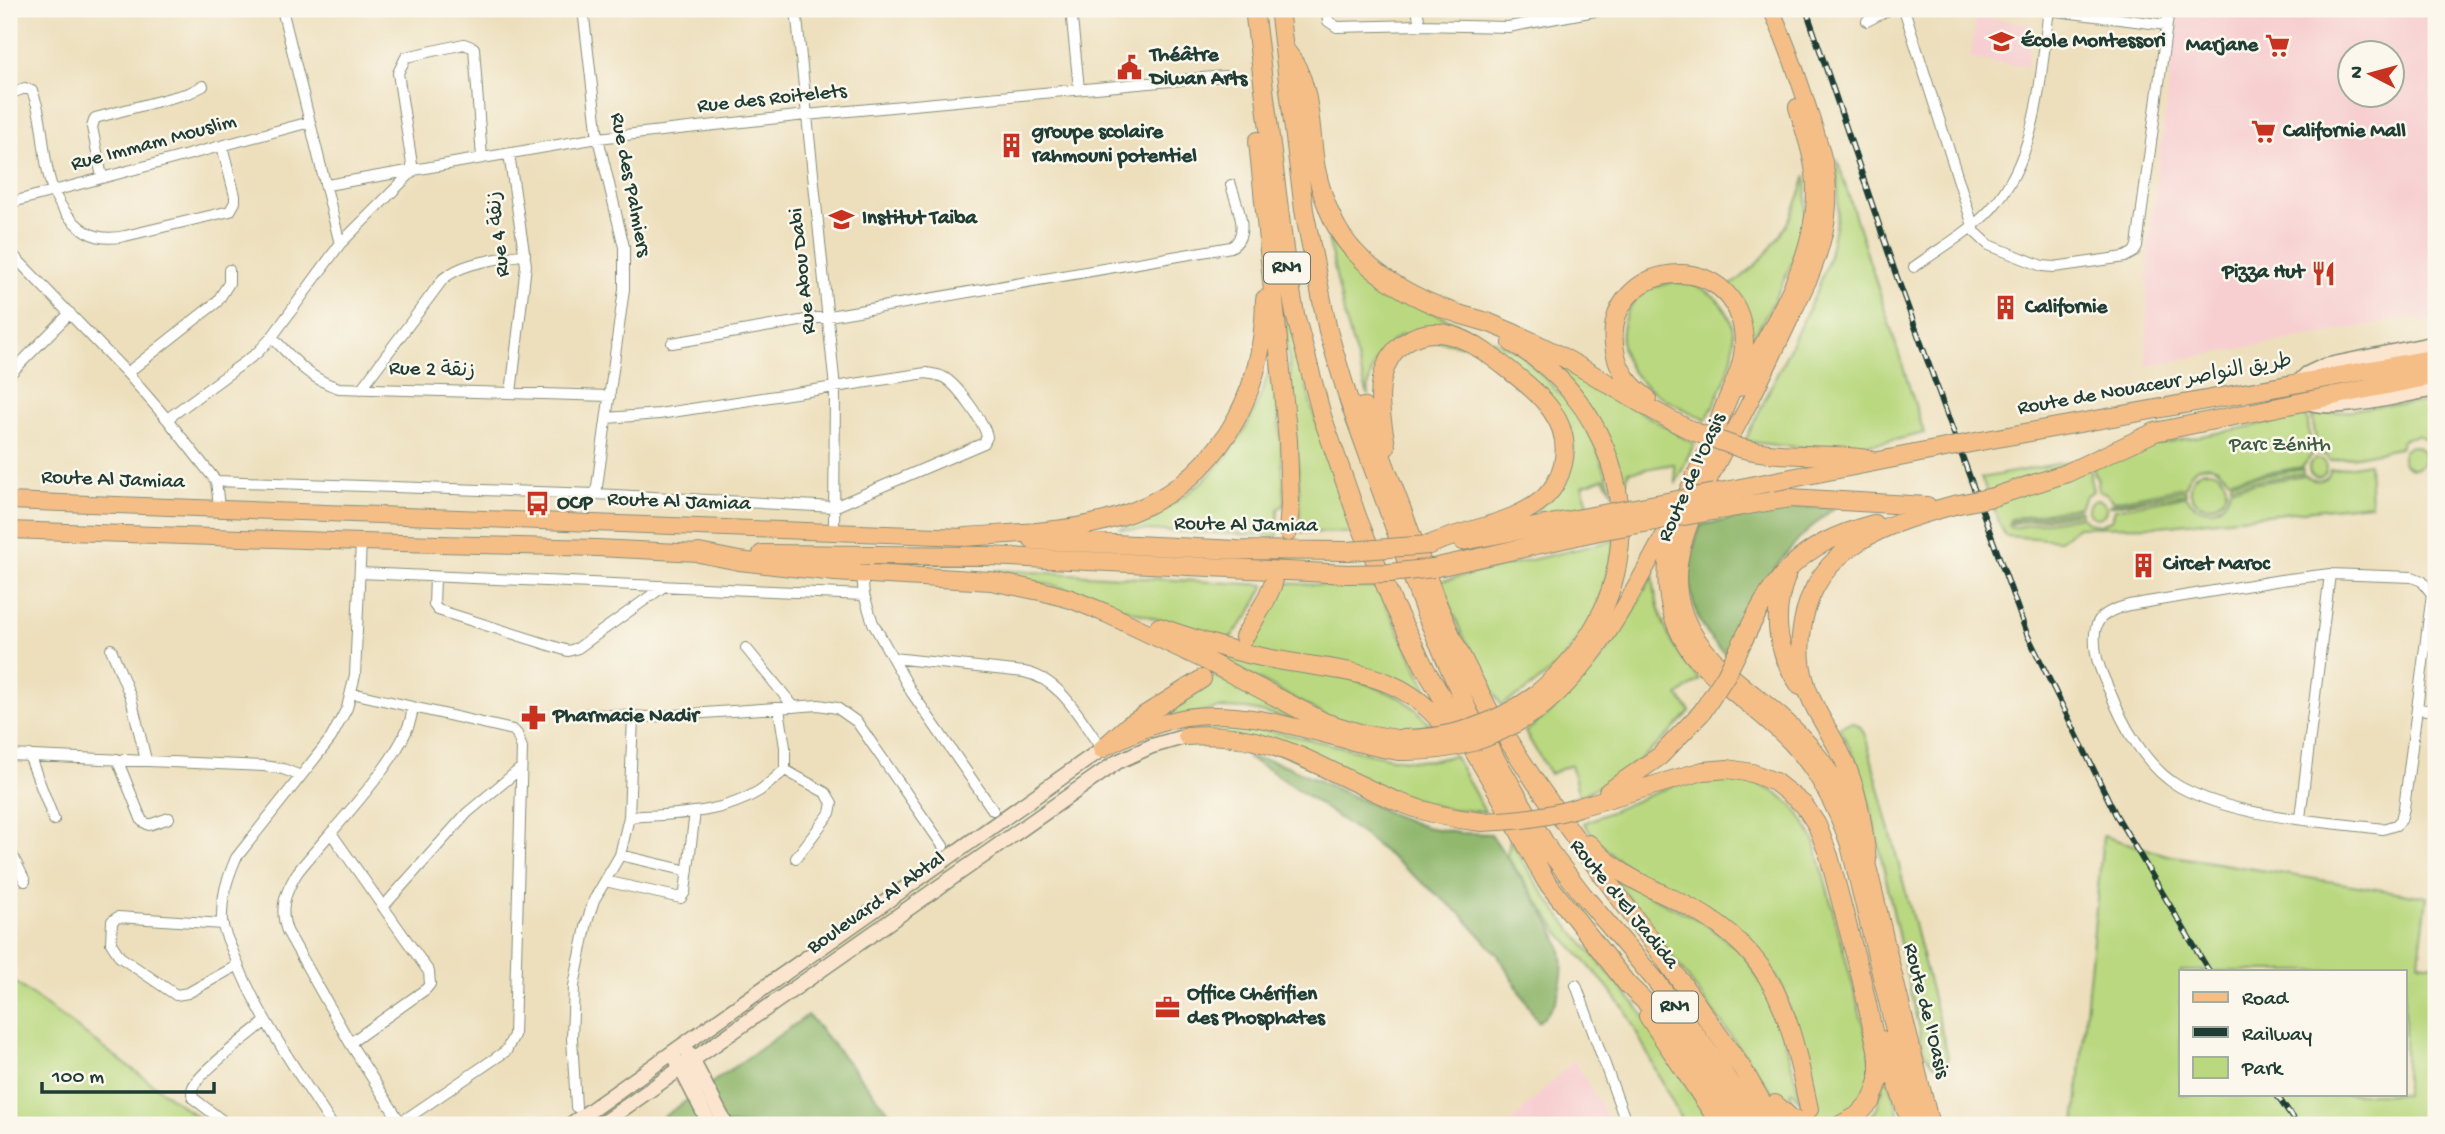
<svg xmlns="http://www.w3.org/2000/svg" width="2445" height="1134" viewBox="0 0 2445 1134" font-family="'Gochi Hand','Playpen Sans Arabic',sans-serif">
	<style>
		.built { fill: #f7cfd1; fill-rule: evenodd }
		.green { fill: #b9d87f; stroke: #6c8a5a; stroke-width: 2; fill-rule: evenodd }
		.forest { fill: #92b86e; stroke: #587a51; stroke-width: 2 }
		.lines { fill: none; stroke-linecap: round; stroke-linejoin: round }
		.street-tunnel { stroke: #c4bfa1; stroke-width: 10; stroke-dasharray: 10 5; stroke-linecap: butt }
		.street-casing { stroke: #868e78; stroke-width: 12 }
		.secondary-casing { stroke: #868e78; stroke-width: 17 }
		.primary-casing { stroke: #868e78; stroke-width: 18 }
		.highway-casing { stroke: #868e78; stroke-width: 20 }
		.street { stroke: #fff; stroke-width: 10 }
		.secondary { stroke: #fbe5cf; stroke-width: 14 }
		.primary { stroke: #f6be87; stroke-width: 16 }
		.highway { stroke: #f6be87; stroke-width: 18 }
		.rail-casing { stroke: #1f3d34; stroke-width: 6 }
		.rail { stroke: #fbf7ec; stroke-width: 3.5; stroke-dasharray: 10; stroke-linecap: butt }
		.primary-bridge-casing { stroke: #868e78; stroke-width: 18; stroke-linecap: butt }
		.highway-bridge-casing { stroke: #868e78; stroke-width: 20; stroke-linecap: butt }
		.primary-bridge { stroke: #f6be87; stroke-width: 16 }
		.highway-bridge { stroke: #f6be87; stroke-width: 18 }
		.labels { text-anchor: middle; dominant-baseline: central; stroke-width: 5; stroke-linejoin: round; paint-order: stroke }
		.shield { fill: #fbf7ec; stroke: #61756b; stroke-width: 2 }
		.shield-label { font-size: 19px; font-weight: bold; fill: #1f3d34 }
		.poi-label { font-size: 21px; font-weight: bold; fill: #1f3d34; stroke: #fbf7ec; text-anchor: start }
		.street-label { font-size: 21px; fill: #1f3d34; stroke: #fbf7ec }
		.park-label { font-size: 21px; fill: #3e5c43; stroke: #fbf7ec }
	</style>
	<rect width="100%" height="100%" fill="#fbf7ec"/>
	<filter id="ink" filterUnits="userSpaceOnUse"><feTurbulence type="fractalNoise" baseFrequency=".0143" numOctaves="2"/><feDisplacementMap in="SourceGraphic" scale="14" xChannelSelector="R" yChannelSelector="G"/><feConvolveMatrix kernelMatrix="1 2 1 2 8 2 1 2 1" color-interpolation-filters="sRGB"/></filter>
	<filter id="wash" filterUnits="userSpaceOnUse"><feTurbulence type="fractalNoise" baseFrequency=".00686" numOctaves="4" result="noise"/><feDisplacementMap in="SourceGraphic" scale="28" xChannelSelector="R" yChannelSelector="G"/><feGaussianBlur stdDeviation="1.57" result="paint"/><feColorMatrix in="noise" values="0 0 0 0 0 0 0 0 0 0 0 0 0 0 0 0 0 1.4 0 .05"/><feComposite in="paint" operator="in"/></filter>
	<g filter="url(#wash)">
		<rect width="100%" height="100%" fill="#eddfbc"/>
		<path class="built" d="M2178,9H2436V320L2422,322L2414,317L2146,366L2148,248ZM2350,52H2392V94H2350Z
			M1976,17L2032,24L2027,67L1970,59Z
			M1574,1060L1612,1125H1508Z"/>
		<path class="green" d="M1837,159L1924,433C1861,450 1809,451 1745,441L1816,293L1828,261L1838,211Z
			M1806,175C1812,242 1779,289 1749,346L1727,288C1769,260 1793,223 1806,175Z
			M1328,238L1356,271L1380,288L1519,352L1586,420L1614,495L1604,478L1582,486L1589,506L1533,515C1558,484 1581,470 1570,428L1491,350L1401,335C1379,349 1368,370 1368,396L1345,318Z
			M1282,282L1312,409L1354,533L1300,532L1299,477Z
			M1673,282C1693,283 1708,288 1721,304C1750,338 1723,386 1706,420C1682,408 1655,397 1636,376C1613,351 1618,308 1647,290C1655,286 1665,284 1673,282Z
			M1274,351L1285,504L1278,509V536L1119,529C1207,497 1254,441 1274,351Z
			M1542,353L1694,444L1676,483L1674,464L1628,472L1624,491Z
			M2434,403L2428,415L2431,420L2432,447L2427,441L2418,435L2403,439L2399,448L2330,461L2325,455L2318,454L2312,416L2384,405Z
			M2307,416L2312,455L2302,467L2229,479L2216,467C2200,462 2188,471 2185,487L2113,501L2106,493L2099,491L2097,477L2094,474L2095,456Z
			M2402 457a11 11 0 1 1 22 0a11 11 0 1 1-22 0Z
			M2089,458L2091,460L2090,477L2093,491L2085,496L2080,507L2011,519L2009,526L2012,528L2081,516L2088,523L2101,525L2112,519L2115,509L2186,496C2200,517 2226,513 2230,488L2305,475C2315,484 2327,482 2331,470L2369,463L2371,504L2160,526L2078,527L2060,540L2005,536L1981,478Z
			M2309 468a9 9 0 1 1 18 0a9 9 0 1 1-18 0Z
			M2303,469V473L2231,485V481Z
			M2190 488a18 18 0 1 1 36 0a18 18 0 1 1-36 0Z
			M2185,490L2186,494L2109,506L2110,504Z
			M2088 509a9 9 0 1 1 18 0a9 9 0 1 1-18 0Z
			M2080,510L2081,513L2011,524L2013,521Z
			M1616,540C1610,562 1606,589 1596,609C1576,651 1542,685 1501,705L1461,632L1441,581Z
			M996,570L1265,585L1249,615L1227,642L1059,587L995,574Z
			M1653,575C1656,616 1671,650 1700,680L1678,695L1690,711C1659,748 1623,776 1579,796L1571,765L1550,774L1525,732C1584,690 1619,638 1653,575Z
			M1281,583L1378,588L1436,707L1423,697L1243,650Z
			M1191,643L1342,674L1400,697L1418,711L1433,728L1392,731L1332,719Z
			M1215,676L1314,724L1247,709L1219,708L1136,726Z
			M1850,722C1865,723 1866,741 1870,753L1948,1056L1947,1062L1942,1066L1933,1064L1923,1049L1868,796L1856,761L1839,727Z
			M1207,726C1255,724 1301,738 1347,748C1382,756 1420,768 1454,755L1485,812L1442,808L1206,729L1179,731Z
			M1735,776C1779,791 1795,799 1815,842L1870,1051L1872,1078L1866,1100L1838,1121L1827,1122L1817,1115L1783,988L1768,963L1630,871L1594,838L1584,823L1685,780Z
			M2103,836L2167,855L2427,897L2419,962L2436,964V1125H2075ZM2181,971H2405V1094H2181Z
			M1510,840L1535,881L1564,921L1640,1010L1712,1125H1684L1625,1010L1606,985L1559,932L1507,856Z
			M1614,878L1701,921L1742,952L1776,1006L1802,1105L1793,1091L1790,1094L1798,1113L1770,1089Z
			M9,978L208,1125H9Z
			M1885,1080H1889L1902,1125H1864L1877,1109Z"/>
		<path class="forest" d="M1797,507L1834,508C1779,550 1756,594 1725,654C1687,619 1681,571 1701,525Z
			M1247,758L1272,761L1287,766L1398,817L1425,827L1460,833L1491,834C1502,850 1513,867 1524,883C1546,915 1571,945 1560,986C1557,1002 1551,1012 1538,1022L1498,955L1461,914L1365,836L1271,771Z
			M808,1015L900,1125H652Z"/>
	</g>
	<g filter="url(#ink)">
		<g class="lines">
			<path class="street-tunnel" d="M2436,411V384"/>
			<defs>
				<path id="street" d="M282,9L340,244
					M583,9L598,138L624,247V289L596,494
					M796,9L835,388L834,531
					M1071,9L1079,89
					M1326,9L1328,21L1337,27L1420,25L1508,27L1606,9
					M1417,9L1420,25
					M1904,9L1975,232L1989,245L2042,266L2054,267L2125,257L2134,252L2137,246L2169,9
					M2040,9L2167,25
					M1867,21L1890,9
					M9,94L25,88L32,91C51,136 35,185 75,223C90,238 106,240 125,236L230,211L235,202V196L222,146
					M509,154L526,265L511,393
					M102,177L92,127L95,118L189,93L203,86
					M327,185L598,138L806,115L1224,76
					M9,203L310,122
					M9,251L127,373L167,419L216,481L219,507
					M1914,267C1939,249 1970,232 1991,209C2039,155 2040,76 2049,9
					M272,337C293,359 309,379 339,388L610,396
					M672,343L1231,247C1252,235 1236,204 1231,185
					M127,373L217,302L229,283V270
					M9,375L70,313
					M361,389L443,279C465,261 497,260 525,254
					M2436,411V457
					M167,419L257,353L272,337L340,244L413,171L398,73L406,57L464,44L474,48L482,158
					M216,481L596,494L834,507L984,443L987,437C985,423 956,383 943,377C937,374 931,374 926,373L659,414L607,418
					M360,573L864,595
					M2330,574L2412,577L2422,581L2432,594L2404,808L2401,820L2396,825L2383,829C2316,820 2241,819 2180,787C2151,771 2128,734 2115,704C2109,688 2099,671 2096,654C2091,622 2098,613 2129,605L2281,580Z
					M862,575L864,595L873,623L912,693L993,810
					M435,577L434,605L438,610L568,651L578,648L663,587
					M746,648L794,707
					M111,649L131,698L146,760
					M893,658L1024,672C1062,679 1081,721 1102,749
					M352,693L513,730L517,734L522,748L514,1035L506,1051L400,1123
					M2418,709L2436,711
					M587,714L647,717L819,705L837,708L857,722L943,846
					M9,755L264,766L283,769L301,776
					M29,755L54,820
					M117,759L142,821L149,825L169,818
					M785,770L826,793L832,803L830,813L796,858
					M629,817C672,814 721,815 759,791C768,785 776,777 785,770V747L779,709
					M2300,818L2330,574
					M331,833L429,972L430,984L426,989L350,1043
					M9,848L25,881
					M620,855L688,871
					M605,881L681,898L685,892L695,812
					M383,907L467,813L521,768
					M223,924L118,917L112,921L111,943L120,957L176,995L188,993L238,965
					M1576,985L1627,1125
					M576,1107L572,1038L574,986L587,922L594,900L620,855L629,817L633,717
					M228,1125L193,1098C192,1093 191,1092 193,1087C198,1074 251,1033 265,1022
					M332,1125C296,1069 256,1014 233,952C229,942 223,931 222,921C221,898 227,879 236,858L331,738L347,708L355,675L361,542
					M402,1125L350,1043L287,931C279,908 285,893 297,873C324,837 415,748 412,707"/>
				<path id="secondary" d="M2299,382L2307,374L2324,366L2436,343
					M2311,403C2345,412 2401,394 2436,389
					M688,1052L726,1125
					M677,1061L710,1125
					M570,1125L1102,749
					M600,1125L1117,762L1152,746L1187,736"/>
				<path id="primary" d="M1771,9C1784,37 1794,65 1804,95C1815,131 1830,167 1828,205C1827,231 1819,255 1809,279C1789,321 1769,365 1747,407C1724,452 1678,527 1678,577C1677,646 1739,679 1784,719C1802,735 1819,754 1832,775C1863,829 1874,891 1888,951C1902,1009 1917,1067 1931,1125
					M1739,388C1772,324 1817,259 1815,185C1814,159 1804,132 1797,107
					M1718,430C1680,502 1638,580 1692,655C1722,687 1760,711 1790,742C1819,772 1836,807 1849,845L1917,1125
					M9,501L965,537
					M9,530L361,542L597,548L699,553
					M1539,710C1601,661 1631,594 1669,526
					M1110,745C1134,733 1159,722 1186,717C1258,706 1329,741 1399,752
					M1882,1039L1905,1111"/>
				<path id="highway" d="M1254,9L1285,257L1295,314L1322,416L1358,519L1393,604L1426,670L1499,794L1546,881L1627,984L1673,1029L1743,1125
					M1279,9L1304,210L1328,331L1349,401L1425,612L1470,715L1550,852L1584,896L1656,981L1718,1065L1757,1125
					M1286,51C1313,82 1309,131 1316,169C1320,188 1326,206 1335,224C1358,269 1414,300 1462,315C1472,318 1482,320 1492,324C1512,332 1532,341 1551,351C1600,376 1644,409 1695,432
					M1258,141L1288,441L1290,505L1288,532
					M1512,343C1605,395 1647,511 1603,610C1587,645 1562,673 1533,697
					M1647,398C1630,386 1619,372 1615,351C1598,260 1740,241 1744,341C1745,374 1722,401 1716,433
					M1363,407L1437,603L1453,640L1491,714L1536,783L1589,857L1654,944L1742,1068L1762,1102L1781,1125
					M1981,441L2436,358
					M1386,447C1383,424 1377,402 1382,379C1385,366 1392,351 1404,343C1441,317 1478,346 1508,369C1538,393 1573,420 1563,464C1560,476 1555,487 1546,496C1518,524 1464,529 1429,545
					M1740,448C1783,459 1825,452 1868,459
					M1715,493L1930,451
					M1993,497L2067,473L2155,432L2436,375
					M1718,510L1790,498L1927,506
					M965,537C1015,533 1069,533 1118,517C1216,485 1264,398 1265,299
					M1033,540L1237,550L1348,551
					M1463,541L1597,515
					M699,553L739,561L835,572L991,581L1045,592L1071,599L1108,614L1203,659L1324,722L1360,733L1397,739
					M762,554L989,556L1348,574
					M1433,568L1599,531
					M1786,577C1771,616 1777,652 1800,686
					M1159,627C1196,640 1233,652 1272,659C1352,674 1408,668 1459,745
					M1244,637L1265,602L1273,584
					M1739,649C1773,578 1795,545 1874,524
					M1187,736C1275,729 1322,772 1399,802C1426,813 1453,819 1482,822
					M1102,749L1129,725L1202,679
					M1608,792L1660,756L1702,712
					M1579,807L1703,771L1728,769L1752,773L1775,782L1804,805L1817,825L1829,856L1861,977L1879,1058V1081L1872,1100L1857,1116L1840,1125
					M1589,844C1623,880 1652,887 1693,909C1780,957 1790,1021 1809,1109
					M1867,860C1863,823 1857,785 1840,752C1829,730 1813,709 1806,685C1799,664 1799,643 1803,622C1817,545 1888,523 1954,505
					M1648,1016L1721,1125
					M1775,1104L1792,1119L1809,1125"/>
			</defs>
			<use href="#street" class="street-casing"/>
			<use href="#secondary" class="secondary-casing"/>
			<use href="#primary" class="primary-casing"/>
			<use href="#highway" class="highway-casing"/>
			<use href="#street" class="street"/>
			<use href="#secondary" class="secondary"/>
			<use href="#primary" class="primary"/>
			<use href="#highway" class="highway"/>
			<defs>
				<path id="rail" d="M1806,9L1894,269L2027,634L2116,815L2209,971
					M2276,1094L2297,1125"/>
			</defs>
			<use href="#rail" class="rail-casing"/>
			<use href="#rail" class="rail"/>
			<defs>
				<path id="primary-bridge" d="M1399,752C1455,753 1493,741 1539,710"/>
				<path id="highway-bridge" d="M1695,432L1740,448
					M1930,451L1981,441
					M1954,505L1993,497
					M1597,515L1715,493
					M1599,531L1718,510
					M1348,551L1429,545
					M1348,574L1390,573L1433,568
					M1702,712L1726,675L1739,649
					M1397,739C1448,740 1492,726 1533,697
					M1482,822C1516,821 1548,817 1579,807"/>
			</defs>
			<use href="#primary-bridge" class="primary-bridge-casing"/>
			<use href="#highway-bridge" class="highway-bridge-casing"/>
			<use href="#primary-bridge" class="primary-bridge"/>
			<use href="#highway-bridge" class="highway-bridge"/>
		</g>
	</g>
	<defs>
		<symbol id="school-bare" viewBox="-9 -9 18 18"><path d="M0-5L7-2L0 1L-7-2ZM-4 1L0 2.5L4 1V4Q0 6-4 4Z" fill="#c8321e" stroke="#fbf7ec" stroke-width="2.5" paint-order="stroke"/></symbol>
		<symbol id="supermarket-bare" viewBox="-9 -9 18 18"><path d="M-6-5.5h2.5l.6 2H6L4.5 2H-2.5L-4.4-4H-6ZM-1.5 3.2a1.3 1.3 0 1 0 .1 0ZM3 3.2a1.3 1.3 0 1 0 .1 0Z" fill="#c8321e" stroke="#fbf7ec" stroke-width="2.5" paint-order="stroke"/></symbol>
		<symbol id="civic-bare" viewBox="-9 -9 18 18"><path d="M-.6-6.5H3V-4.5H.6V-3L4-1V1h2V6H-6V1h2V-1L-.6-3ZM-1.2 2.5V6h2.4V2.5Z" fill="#c8321e" stroke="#fbf7ec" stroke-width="2.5" paint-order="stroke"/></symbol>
		<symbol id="building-bare" viewBox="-9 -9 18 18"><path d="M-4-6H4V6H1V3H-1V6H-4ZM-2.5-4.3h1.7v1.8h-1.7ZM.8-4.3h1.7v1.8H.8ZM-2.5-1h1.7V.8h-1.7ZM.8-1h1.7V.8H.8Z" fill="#c8321e" stroke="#fbf7ec" stroke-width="2.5" paint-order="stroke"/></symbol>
		<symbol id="restaurant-bare" viewBox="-9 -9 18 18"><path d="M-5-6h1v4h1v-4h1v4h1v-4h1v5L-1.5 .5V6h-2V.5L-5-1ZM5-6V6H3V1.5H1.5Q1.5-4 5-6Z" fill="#c8321e" stroke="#fbf7ec" stroke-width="2.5" paint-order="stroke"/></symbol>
		<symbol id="bus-bare" viewBox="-9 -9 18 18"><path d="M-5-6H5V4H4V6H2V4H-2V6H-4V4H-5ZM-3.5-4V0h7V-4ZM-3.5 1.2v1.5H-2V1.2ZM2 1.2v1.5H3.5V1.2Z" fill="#c8321e" stroke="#fbf7ec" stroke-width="2.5" paint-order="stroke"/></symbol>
		<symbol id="pharmacy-bare" viewBox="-9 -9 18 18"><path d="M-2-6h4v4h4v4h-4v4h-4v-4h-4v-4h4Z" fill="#c8321e" stroke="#fbf7ec" stroke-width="2.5" paint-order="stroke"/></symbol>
		<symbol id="office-bare" viewBox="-9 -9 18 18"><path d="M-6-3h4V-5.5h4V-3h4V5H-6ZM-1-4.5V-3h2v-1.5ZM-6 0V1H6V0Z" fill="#c8321e" stroke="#fbf7ec" stroke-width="2.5" paint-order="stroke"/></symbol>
	</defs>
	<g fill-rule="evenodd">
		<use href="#school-bare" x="1984" y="24" width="35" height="35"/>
		<use href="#supermarket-bare" x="2260" y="28" width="35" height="35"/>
		<use href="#civic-bare" x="1112" y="50" width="35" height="35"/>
		<use href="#supermarket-bare" x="2246" y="114" width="35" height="35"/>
		<use href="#building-bare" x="994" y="128" width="35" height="35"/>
		<use href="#school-bare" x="824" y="202" width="35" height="35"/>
		<use href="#restaurant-bare" x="2306" y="256" width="35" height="35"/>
		<use href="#building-bare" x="1988" y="290" width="35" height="35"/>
		<use href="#bus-bare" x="520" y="486" width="35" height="35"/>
		<use href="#building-bare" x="2126" y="548" width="35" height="35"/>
		<use href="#pharmacy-bare" x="516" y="700" width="35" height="35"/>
		<use href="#office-bare" x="1150" y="990" width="35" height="35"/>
	</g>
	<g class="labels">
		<g class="shield">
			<rect x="1264" y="252.5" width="46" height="31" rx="5"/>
			<rect x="1652" y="991.5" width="46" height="31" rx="5"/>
		</g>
		<g class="shield-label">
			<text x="1287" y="268">RN1</text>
			<text x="1675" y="1007">RN1</text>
		</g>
		<g class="poi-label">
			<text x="2021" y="42">École Montessori</text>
			<text x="2258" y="46" text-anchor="end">Marjane</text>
			<text x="1150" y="56">Théâtre<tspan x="1150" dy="24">Diwan Arts</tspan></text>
			<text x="2283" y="132">Californie Mall</text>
			<text x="1032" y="133">groupe scolaire<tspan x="1032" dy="24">rahmouni potentiel</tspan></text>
			<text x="862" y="219">Institut Taiba</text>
			<text x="2304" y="273" text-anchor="end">Pizza Hut</text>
			<text x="2025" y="308">Californie</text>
			<text x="557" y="504">OCP</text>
			<text x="2163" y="565">Circet Maroc</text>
			<text x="553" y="717">Pharmacie Nadir</text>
			<text x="1187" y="995">Office Chérifien<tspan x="1187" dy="24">des Phosphates</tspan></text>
		</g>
		<g class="street-label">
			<text transform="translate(772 100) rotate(-6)">Rue des Roitelets</text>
			<text transform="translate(154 144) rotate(-15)">Rue Immam Mouslim</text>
			<text transform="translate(629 185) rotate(79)">Rue des Palmiers</text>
			<text transform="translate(500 234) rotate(-96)">Rue 4 زنقة</text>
			<text transform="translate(804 271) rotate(-96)">Rue Abou Dabi</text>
			<text transform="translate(432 371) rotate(2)">Rue 2 زنقة</text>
			<text transform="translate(2155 386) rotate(-10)">Route de Nouaceur طريق النواصر</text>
			<text transform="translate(1693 478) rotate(-66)">Route de l'Oasis</text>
			<text transform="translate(113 481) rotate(2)">Route Al Jamiaa</text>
			<text transform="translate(679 503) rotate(2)">Route Al Jamiaa</text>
			<text transform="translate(1246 526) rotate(1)">Route Al Jamiaa</text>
			<text transform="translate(877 904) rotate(-35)">Boulevard Al Abtal</text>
			<text transform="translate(1623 905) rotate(51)">Route d'El Jadida</text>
			<text transform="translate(1925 1011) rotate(76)">Route de l'Oasis</text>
		</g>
		<g class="park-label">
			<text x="2280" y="446">Parc Zénith</text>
		</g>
	</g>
	<rect width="2445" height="1134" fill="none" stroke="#fbf7ec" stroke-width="35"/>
	<rect x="2179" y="970" width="228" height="126" fill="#fbf7ec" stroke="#a3ada2" stroke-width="2"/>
	<rect x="2193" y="992" width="35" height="10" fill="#f6be87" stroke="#a3ada2" stroke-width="2"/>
	<text x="2242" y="1004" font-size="21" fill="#1f3d34">Road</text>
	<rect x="2193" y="1027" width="35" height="10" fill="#1f3d34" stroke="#a3ada2" stroke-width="2"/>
	<text x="2242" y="1040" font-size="21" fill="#1f3d34">Railway</text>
	<rect x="2193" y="1057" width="35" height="21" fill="#b9d87f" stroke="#a3ada2" stroke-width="2"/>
	<text x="2242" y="1074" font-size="21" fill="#1f3d34">Park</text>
	<g transform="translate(2371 74) rotate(276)"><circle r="33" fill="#fbf7ec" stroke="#a3ada2" stroke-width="2"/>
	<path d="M0-5L12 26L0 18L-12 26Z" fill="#c8321e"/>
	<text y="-10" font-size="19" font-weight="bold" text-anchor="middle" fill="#1f3d34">N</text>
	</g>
	<path d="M42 1082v10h172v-10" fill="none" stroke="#1f3d34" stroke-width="3.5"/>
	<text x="52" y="1082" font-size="21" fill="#1f3d34" stroke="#fbf7ec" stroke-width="5" paint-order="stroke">100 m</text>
</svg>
